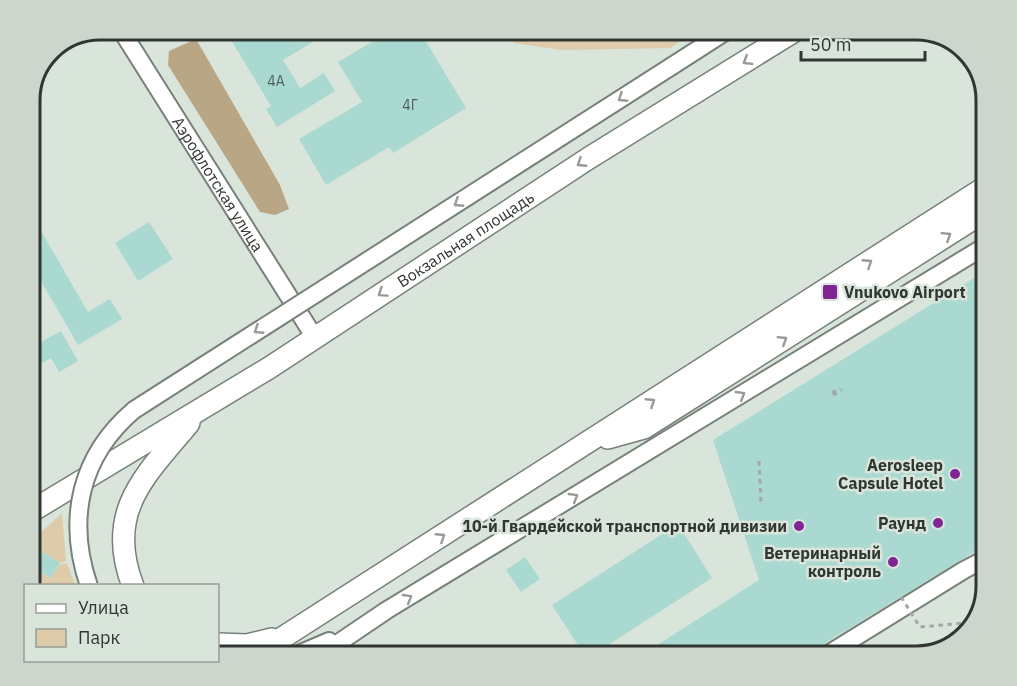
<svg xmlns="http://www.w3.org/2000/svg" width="1017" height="686" viewBox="0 0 1017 686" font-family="'IBM Plex Sans',sans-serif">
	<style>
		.green { fill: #ddcba9 }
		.forest { fill: #b8a685 }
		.building { fill: #aad9d1 }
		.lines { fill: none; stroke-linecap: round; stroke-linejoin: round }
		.minor-casing { stroke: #778179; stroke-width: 20 }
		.major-casing { stroke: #778179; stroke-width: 24 }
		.path { stroke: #a1aaa2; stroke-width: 3; stroke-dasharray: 4.5 4.5; stroke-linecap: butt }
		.minor { stroke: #fff; stroke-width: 16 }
		.major { stroke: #fff; stroke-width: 21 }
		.minor-bridge-casing { stroke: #778179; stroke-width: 20; stroke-linecap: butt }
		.path-bridge { stroke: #a1aaa2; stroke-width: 3; stroke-dasharray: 4.5 4.5; stroke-linecap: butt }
		.minor-bridge { stroke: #fff; stroke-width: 16 }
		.oneway { stroke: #989a98 }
		.poi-dot { fill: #802694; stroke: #d9e4db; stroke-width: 2 }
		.labels { text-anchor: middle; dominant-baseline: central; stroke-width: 5; stroke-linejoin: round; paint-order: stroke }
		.number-label { font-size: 14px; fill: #505f5a }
		.street-label { font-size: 16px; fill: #323632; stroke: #d9e4db }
		.poi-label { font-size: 16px; font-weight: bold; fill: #323632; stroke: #d9e4db; text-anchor: end }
		.rim { fill: none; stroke: #323632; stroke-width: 3 }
	</style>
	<rect width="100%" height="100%" fill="#d9e4db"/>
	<path class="green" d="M512,30H698L670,48L562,50L514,43Z
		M62,513L66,561L60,563L43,552L33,567L50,578L59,565L67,563L75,585H30V538L39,534Z"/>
	<path class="forest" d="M196,39L280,185L289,209L275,215L260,212L168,65L169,51Z"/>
	<path class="building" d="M225,30H333L283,60L300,88L324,73L335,91L277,127L266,109L271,106Z
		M392,30H419L466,108L393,153L389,147L326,185L299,139L362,102L338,62Z
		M30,212L88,312L110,299L122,319L78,345L30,262Z
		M149,222L173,259L138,281L115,243Z
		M987,270V544L804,656H640L759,580L713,440Z
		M61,331L78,361L59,372L51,358L30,370V348Z
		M678,524L712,578L591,656H585L552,605Z
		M43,552L60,563L50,578L33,567Z
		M525,557L540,579L521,592L506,570Z"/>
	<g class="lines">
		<defs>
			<g id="minor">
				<path id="s1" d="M121,30L315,338"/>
				<path d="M672,66L728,30"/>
				<path d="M294,656L329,641"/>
				<path d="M319,656L387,610L987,245"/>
				<path d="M825,656L964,570L987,558"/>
			</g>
			<g id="major">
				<path d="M608,438L644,428L987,210"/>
				<path id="s2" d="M30,512L269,368L589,158L796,30"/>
				<path d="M133,586C104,511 146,475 189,423"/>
				<path d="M218,644L247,645L272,639"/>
				<path d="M254,656L987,186"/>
			</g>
		</defs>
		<use href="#minor" class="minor-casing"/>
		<use href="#major" class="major-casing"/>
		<path class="path" d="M987,98L983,126L987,133
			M832,393L840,388
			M833,395L842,390
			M759,461L761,504"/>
		<use href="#minor" class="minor"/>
		<use href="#major" class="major"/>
		<defs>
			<path id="minor-bridge" d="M89,586C66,519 80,456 134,410L672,66"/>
		</defs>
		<use href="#minor-bridge" class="minor-bridge-casing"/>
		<path class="path-bridge" d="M901,597L920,627L976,622"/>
		<use href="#minor-bridge" class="minor-bridge"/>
	</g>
	<defs><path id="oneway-chevron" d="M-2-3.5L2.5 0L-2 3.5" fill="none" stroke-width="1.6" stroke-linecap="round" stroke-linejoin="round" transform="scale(1.5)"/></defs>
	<g class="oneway">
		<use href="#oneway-chevron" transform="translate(747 61) rotate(148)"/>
		<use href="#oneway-chevron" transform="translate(622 98) rotate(147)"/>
		<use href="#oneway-chevron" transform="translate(581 163) rotate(147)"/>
		<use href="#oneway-chevron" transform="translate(458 203) rotate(147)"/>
		<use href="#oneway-chevron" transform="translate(947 236) rotate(-32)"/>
		<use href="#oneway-chevron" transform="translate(868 263) rotate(-33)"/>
		<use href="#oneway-chevron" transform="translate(382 293) rotate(146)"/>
		<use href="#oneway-chevron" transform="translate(258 330) rotate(147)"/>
		<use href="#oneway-chevron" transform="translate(783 340) rotate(-32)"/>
		<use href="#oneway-chevron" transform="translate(741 395) rotate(-31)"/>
		<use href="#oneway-chevron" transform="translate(651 402) rotate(-33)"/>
		<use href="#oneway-chevron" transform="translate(574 497) rotate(-31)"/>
		<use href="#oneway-chevron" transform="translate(441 537) rotate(-33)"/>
		<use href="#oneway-chevron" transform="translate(408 598) rotate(-31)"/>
	</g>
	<g class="poi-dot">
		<rect x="822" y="284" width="16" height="16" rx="3"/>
		<circle cx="955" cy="474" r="6"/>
		<circle cx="938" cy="523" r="6"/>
		<circle cx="799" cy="526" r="6"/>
		<circle cx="893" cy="562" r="6"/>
	</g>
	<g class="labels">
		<g class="number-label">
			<text x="276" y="81">4А</text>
			<text x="410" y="105">4Г</text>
		</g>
		<g class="street-label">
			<text stroke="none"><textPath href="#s1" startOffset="182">Аэрофлотская улица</textPath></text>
			<text stroke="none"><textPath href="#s2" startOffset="514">Вокзальная площадь</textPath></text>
		</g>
		<g class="poi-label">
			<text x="844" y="292" text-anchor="start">Vnukovo Airport</text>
			<text x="943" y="465">Aerosleep<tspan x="943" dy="18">Capsule Hotel</tspan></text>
			<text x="926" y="523">Раунд</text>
			<text x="787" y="526">10-й Гвардейской транспортной дивизии</text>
			<text x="881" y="553">Ветеринарный<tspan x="881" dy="18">контроль</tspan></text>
		</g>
	</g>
	<path d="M0 0H1017V686H0ZM100 40H916A60 60 0 0 1 976 100V586A60 60 0 0 1 916 646H100A60 60 0 0 1 40 586V100A60 60 0 0 1 100 40Z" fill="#ccd6cd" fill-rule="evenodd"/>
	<path class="rim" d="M100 40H916A60 60 0 0 1 976 100V586A60 60 0 0 1 916 646H100A60 60 0 0 1 40 586V100A60 60 0 0 1 100 40Z"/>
	<rect x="24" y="584" width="195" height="78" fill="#d9e4db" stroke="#969e97" stroke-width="1.5"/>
	<rect x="36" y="604" width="30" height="9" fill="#ffffff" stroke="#969e97" stroke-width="1.5"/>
	<text x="78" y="614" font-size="18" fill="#323632">Улица</text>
	<rect x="36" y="629" width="30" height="18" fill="#ddcba9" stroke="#969e97" stroke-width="1.5"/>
	<text x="78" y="644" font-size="18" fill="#323632">Парк</text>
	<path d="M801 51v9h124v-9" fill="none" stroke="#323632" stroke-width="3"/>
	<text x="810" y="51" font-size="18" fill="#323632" stroke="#d9e4db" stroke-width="4.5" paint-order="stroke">50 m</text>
</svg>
